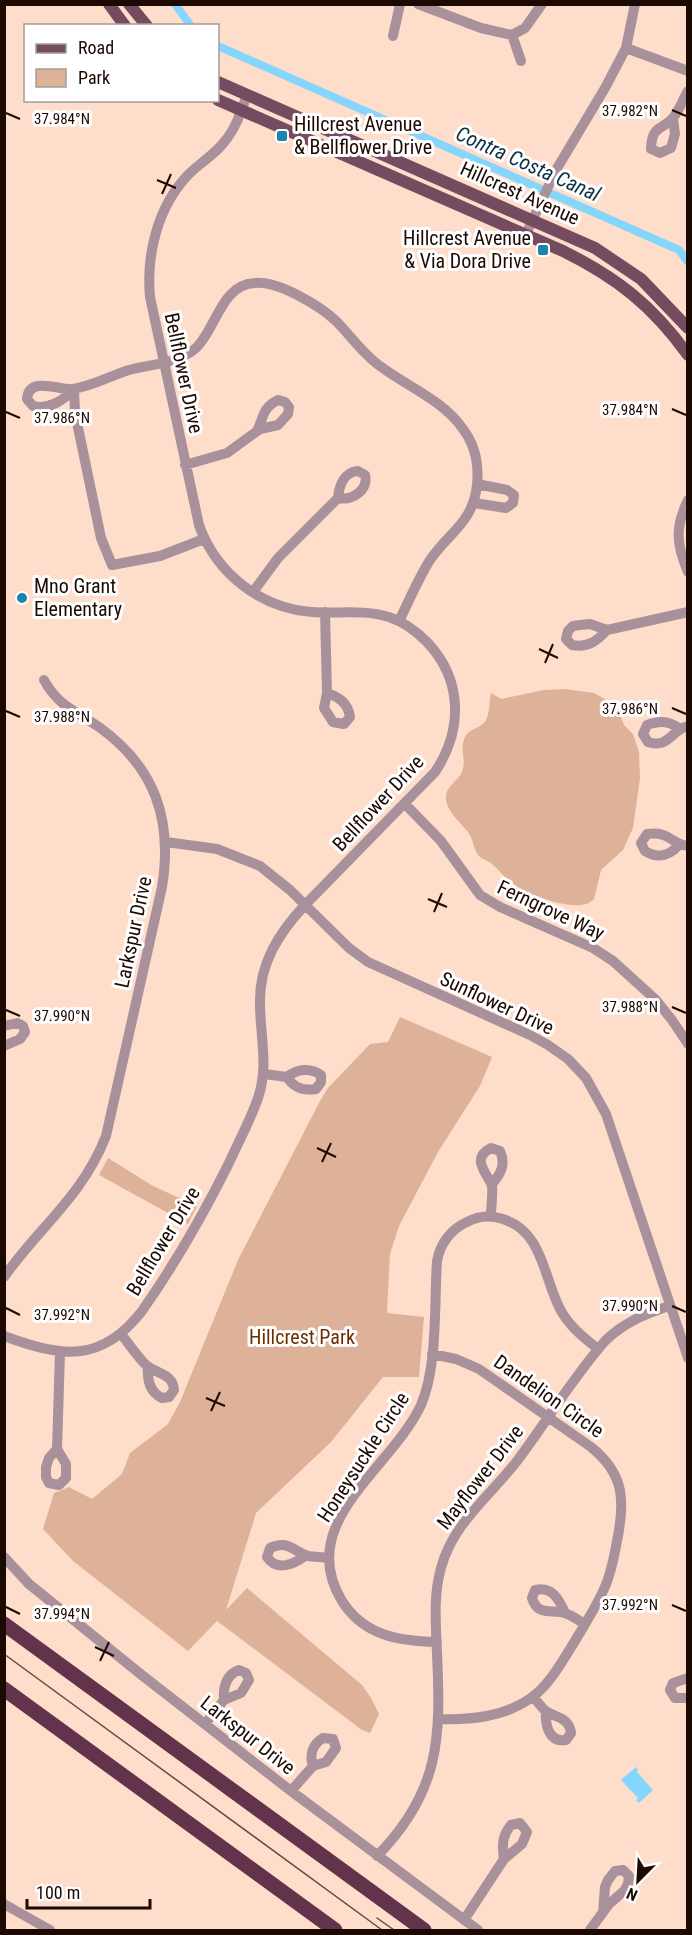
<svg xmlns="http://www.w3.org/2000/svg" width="692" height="1935" viewBox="0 0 692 1935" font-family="'Roboto Condensed',sans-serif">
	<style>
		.green { fill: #deb199 }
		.water { fill: #85d6fc }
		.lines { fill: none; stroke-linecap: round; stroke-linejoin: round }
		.canal { stroke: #85d6fc; stroke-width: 8 }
		.minor { stroke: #a9919c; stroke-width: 10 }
		.major { stroke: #754c5f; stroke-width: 12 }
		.highway { stroke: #62334a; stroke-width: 15 }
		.tram { stroke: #624c41; stroke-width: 1.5 }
		.ticks { fill: none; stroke: #1b0902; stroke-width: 2 }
		.poi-dot { fill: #1b85ad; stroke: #fff; stroke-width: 2 }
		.labels { text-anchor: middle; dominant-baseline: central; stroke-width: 6; stroke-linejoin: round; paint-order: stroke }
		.poi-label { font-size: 20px; fill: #1b0902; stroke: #fff; text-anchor: start }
		.street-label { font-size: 20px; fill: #1b0902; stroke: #fff }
		.park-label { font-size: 20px; fill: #6c2f01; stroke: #fff }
		.water-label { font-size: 21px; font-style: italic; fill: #0b3141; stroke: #fff }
		.ticks-label { font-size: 15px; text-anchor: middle; fill: #1b0902; stroke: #fff; stroke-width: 6; stroke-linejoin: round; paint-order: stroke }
	</style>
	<rect width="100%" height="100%" fill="#feddcb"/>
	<path class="green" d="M565,689L594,693L610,702L618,709L624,725L633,734L639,752L640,778L633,828L623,850L601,870L594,899C580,916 526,894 512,883C505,878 499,870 492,864C489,861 484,860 480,857C473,850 474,840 468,832C461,823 446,811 446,798C445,787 457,782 462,772C467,759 459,750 465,737C469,728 481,729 486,720C490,712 489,701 491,693L501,699L544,690Z
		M400,1017L492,1057L480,1086L438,1152L399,1226L390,1254L387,1313L424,1317L419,1377H383L331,1442L256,1513L226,1610L247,1588L362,1685L371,1698L379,1714L370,1733L362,1730L217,1621L188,1651L73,1561L43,1529L54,1493L69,1487L92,1499L122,1474L130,1453L168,1424L180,1402L238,1260L320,1101L328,1088L370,1044L388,1042Z
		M108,1158L153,1186L197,1206L188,1224L99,1175Z"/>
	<path class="water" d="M636,1767L638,1770L637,1772L653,1790L639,1803L636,1800L638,1798L621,1780Z"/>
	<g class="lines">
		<path class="canal" d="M175,4L191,26
			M218,46L679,250L688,262"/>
		<path class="minor" d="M418,4L481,28L512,35L525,28L542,4
			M512,35L521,61
			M393,36L400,4
			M626,48L688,71
			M673,119L675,134L671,148L660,153L651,149C652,124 662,131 673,118C679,111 683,99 688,91
			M526,234L556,170L605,88L626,48L635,4
			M74,389C64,400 49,410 33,406L27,399C29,375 60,391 73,389C93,386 110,376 129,370C141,367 153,365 164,363C176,360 188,356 197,347C216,328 222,284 255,283C278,281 319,305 336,321C351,336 363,354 380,366C408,387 443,400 463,429C475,445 479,465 477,485C473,523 449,532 430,560C418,579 409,601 399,621
			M74,389L75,413L101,538L112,565L160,556L204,539
			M185,465L227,453L260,429L278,425L288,414L289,407L285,402L278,400C262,408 264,417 257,431
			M688,500C675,527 676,544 688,572
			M474,503L506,508L513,503L514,495L507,490L477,484
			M253,592L278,558L338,498C339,486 344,472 358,471L365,475C369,490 352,501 338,498
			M325,612L327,693L324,708L333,722L344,724L350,717C348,703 339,697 327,693
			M607,630C597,641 588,648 572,645L566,639L568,631L573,626L580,625L590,624L607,630L688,612
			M679,728C668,721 659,720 647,725L643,734L648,742C669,749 671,730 688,726
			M405,804L441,841L480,895L500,907L593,948L613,961L656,1000L672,1020L688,1044
			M166,842L217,849L260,866L290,890L349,948L368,962L530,1035L548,1045L568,1059L586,1078L606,1114L688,1358
			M679,845C669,856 658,859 645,851L641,843L647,834C671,831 670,844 688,846
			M4,1026L17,1023L23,1026L25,1032L20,1039L4,1046
			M264,1074L287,1077C297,1069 310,1067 321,1075V1082L316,1089C303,1091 294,1088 287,1077
			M491,1216C491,1207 493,1195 492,1186C489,1175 469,1159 491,1148L500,1151C506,1164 501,1174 492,1184
			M4,1277C40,1226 82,1197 106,1136L162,887C173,820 155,767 99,727C76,711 58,706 44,680
			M121,1334C129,1344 137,1356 146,1365C156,1374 173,1373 174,1390L169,1397L162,1398C150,1392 147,1380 148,1367
			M4,1336C61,1357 101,1364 142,1311C175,1264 202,1217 228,1165C238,1143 250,1121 258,1098C269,1066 260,1036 260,1003C259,964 279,933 304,906L435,772C463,730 463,680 427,642C416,631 404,622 389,617C363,609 338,614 312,612C260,608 216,573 199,525L150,297C146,254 158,207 187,176C199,163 215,155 225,141C236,128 241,111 247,95
			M432,1354L456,1359L479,1369L591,1447C625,1474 625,1502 617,1541C614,1558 611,1574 604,1589C596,1607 585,1624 575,1641C563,1660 549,1686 531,1698C504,1717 471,1720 439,1719
			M57,1449L66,1464V1478L59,1485L49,1483L46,1477V1467L49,1458L57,1449L60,1352
			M305,1556C294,1564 277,1572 267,1557L270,1548C288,1539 294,1552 308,1556C315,1557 322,1557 329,1558
			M4,1557L29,1584L143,1676L291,1791L478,1930
			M565,1613C559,1599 552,1586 535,1590L532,1598C538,1618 554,1608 567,1614C573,1616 579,1621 585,1624
			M437,1642C399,1641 364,1636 342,1601C294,1523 392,1468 421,1405C438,1365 434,1305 437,1261C440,1244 451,1229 467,1222C478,1216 490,1215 503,1219C543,1232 543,1276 560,1309C569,1326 583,1337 598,1349
			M688,1678L673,1683L670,1690L675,1698H688
			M534,1697C537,1701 542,1709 547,1712C558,1718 569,1718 571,1733L566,1740C549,1743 545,1725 546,1711
			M205,1724L224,1700L241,1693L249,1680L246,1673L239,1670C226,1675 223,1687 224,1700
			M291,1791L313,1766L326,1762L336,1748L333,1739L323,1738C313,1744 309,1754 313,1766
			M377,1856C440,1792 441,1738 437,1654C436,1625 433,1596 441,1568C453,1523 490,1496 517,1461C547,1421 573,1377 606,1340C625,1322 645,1314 669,1306
			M4,1904L50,1930
			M464,1920L504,1859L522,1844L527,1832L520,1823L511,1825C502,1836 502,1845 504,1859
			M590,1930L609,1904L624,1891L628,1884L629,1876L623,1870L615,1871L608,1880L605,1887L603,1912"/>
		<path class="major" d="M109,4L125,26
			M129,4L147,26
			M218,82L595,248L641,279L688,328
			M218,100L563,251C617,278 652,305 688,355"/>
		<path class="highway" d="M4,1624L424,1930
			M4,1689L335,1930"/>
		<path class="tram" d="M4,1654L382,1930
			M377,1918L394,1930"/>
	</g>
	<path class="ticks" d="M672,110L686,116M6,113L20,119M157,180L176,188M162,194L171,174M672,409L686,415M6,412L20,418M539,649L558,658M545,663L553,644M672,708L686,714M6,711L20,717M428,899L447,907M434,912L442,893M672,1007L686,1013M6,1010L20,1016M317,1148L336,1157M322,1162L331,1143M672,1306L686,1312M6,1308L20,1315M206,1398L225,1406M211,1411L220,1392M672,1605L686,1611M6,1607L20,1614M95,1647L114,1656M100,1661L109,1642"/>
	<g class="poi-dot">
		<rect x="276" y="130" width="12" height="12" rx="3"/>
		<rect x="537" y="244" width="12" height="12" rx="3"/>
		<circle cx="22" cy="598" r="6"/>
	</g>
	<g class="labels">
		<g class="poi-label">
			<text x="294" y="124">Hillcrest Avenue<tspan x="294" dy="23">&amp; Bellflower Drive</tspan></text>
			<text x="531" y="238" text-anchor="end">Hillcrest Avenue<tspan x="531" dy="23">&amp; Via Dora Drive</tspan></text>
			<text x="34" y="586">Mno Grant<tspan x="34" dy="23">Elementary</tspan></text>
		</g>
		<g class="street-label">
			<text transform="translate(520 193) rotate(24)">Hillcrest Avenue</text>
			<text transform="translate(184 373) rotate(78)">Bellflower Drive</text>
			<text transform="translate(378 803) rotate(-47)">Bellflower Drive</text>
			<text transform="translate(551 910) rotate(25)">Ferngrove Way</text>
			<text transform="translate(133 932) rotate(-78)">Larkspur Drive</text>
			<text transform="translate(497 1003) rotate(25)">Sunflower Drive</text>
			<text transform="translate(163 1241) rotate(-59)">Bellflower Drive</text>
			<text transform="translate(549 1396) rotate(35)">Dandelion Circle</text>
			<text transform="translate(363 1457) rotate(-57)">Honeysuckle Circle</text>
			<text transform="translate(480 1477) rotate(-52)">Mayflower Drive</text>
			<text transform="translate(248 1735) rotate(38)">Larkspur Drive</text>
		</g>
		<g class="park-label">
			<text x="302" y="1337">Hillcrest Park</text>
		</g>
		<g class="water-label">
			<text transform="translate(528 164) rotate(24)">Contra Costa Canal</text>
		</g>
	</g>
	<g class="ticks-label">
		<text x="630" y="116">37.982°N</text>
		<text x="62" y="124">37.984°N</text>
		<text x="630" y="415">37.984°N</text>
		<text x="62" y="423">37.986°N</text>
		<text x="630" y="714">37.986°N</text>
		<text x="62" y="722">37.988°N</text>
		<text x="630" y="1012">37.988°N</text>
		<text x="62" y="1021">37.990°N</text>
		<text x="630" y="1311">37.990°N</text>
		<text x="62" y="1320">37.992°N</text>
		<text x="630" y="1610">37.992°N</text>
		<text x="62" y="1619">37.994°N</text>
	</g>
	<rect width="692" height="1935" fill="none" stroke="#1b0902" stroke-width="12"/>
	<rect x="24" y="24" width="195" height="78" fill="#ffffff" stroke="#a49d9a" stroke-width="1.5"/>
	<rect x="36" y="44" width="30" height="9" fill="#754c5f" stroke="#a49d9a" stroke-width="1.5"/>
	<text x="78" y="54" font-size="18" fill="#1b0902">Road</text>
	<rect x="36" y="69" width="30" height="18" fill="#deb199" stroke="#a49d9a" stroke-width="1.5"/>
	<text x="78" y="84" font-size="18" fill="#1b0902">Park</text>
	<g transform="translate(638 1881) rotate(204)" stroke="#ffffff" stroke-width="4.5" paint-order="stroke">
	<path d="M0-4.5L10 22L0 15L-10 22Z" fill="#1b0902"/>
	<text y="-9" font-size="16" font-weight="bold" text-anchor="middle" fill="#1b0902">N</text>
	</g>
	<path d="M27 1899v9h123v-9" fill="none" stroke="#1b0902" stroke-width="3"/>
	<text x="36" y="1899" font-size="18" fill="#1b0902" stroke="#ffffff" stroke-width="4.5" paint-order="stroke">100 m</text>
</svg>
